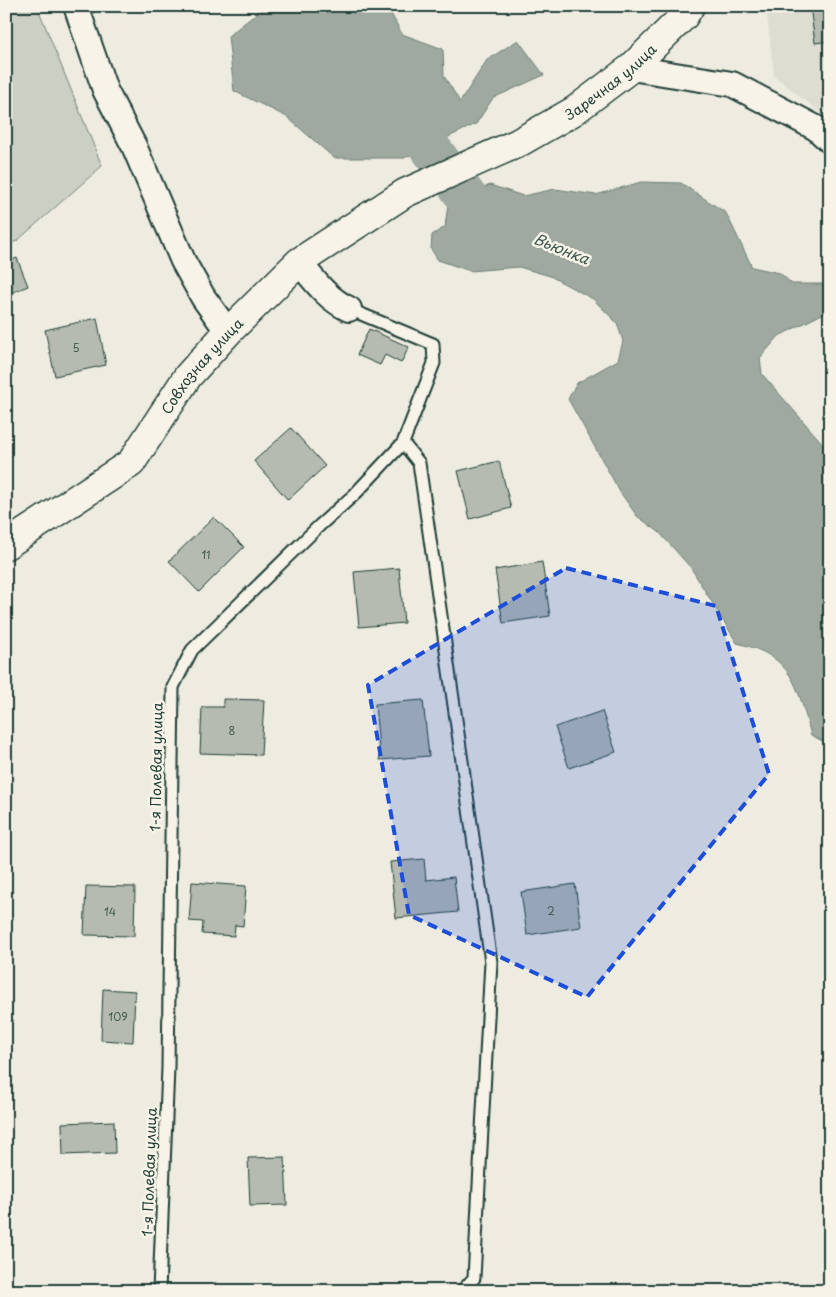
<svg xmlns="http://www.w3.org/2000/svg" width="836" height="1297" viewBox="0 0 836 1297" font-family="'Playpen Sans',sans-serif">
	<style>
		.built { fill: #ddddd2 }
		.green { fill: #cccfc4; stroke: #76867c }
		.water { fill: #9fa99f; stroke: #6c7e74 }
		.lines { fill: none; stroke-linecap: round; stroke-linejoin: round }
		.river { stroke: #9fa99f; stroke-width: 41 }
		.building { fill: #b5bbb0; stroke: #1f3d34 }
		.service-casing { stroke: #1f3d34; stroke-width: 15 }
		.minor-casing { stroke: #1f3d34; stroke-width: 28 }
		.tertiary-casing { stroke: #1f3d34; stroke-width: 31 }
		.service { stroke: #f7f3e8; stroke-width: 11 }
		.minor { stroke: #f7f3e8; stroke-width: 24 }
		.tertiary { stroke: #f7f3e8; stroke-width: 28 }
		.marked { fill: #1d4ed8; fill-opacity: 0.2; stroke: #1d4ed8; stroke-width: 4; stroke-dasharray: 10 6; stroke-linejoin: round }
		.labels { text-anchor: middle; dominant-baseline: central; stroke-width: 5; stroke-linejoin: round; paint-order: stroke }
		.number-label { font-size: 11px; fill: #445c53 }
		.street-label { font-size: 14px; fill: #1f3d34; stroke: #f7f3e8 }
		.water-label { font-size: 15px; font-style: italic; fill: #3f584f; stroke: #f7f3e8 }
	</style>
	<rect width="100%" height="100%" fill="#eeece1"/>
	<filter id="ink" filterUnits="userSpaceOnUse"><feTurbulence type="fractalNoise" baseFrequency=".02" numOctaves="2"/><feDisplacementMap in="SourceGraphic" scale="10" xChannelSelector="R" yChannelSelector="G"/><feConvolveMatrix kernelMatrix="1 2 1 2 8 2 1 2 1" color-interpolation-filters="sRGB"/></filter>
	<g filter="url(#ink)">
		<path class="built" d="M766,6H830V120L774,76Z"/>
		<path class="green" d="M6,6H37L102,166L17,241L6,245Z"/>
		<path class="water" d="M266,6H387L402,34L443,49L444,76L460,102L487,60L518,40L544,75L493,98L476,124L404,158H334L287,117L234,91L228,36Z
			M641,182L681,183L726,213L752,267L780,273L792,284H823L830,290V310L779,336L760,358L762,374L830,452V745L811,735C797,685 793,656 737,643L691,568L659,532L637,516L620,492L568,399L577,383L618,360L623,341L617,323L593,299L550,276L519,267L470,271L438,260L431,249L432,235L445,227L448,204L490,185L523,196L555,189L596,195Z"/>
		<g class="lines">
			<path class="river" d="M342,6L371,68L482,218L509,228"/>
		</g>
		<path class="building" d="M810,6H830V41L815,43Z
			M17,258L28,286L6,295V262Z
			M97,318L106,365L55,376L45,330Z
			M369,329L409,347L401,363L385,355L380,365L357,355Z
			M291,428L325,466L288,500L254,461Z
			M499,461L511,508L470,519L458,471Z
			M214,517L244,547L199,592L169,561Z
			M542,562L550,616L503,623L495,570Z
			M399,568L404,623L359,627L354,572Z
			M223,699L264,700L261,755L200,753L202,707H223Z
			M423,700L429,756L380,760L375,704Z
			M602,711L616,752L569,768L555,727Z
			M424,859L426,880L454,877L458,912L396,918L390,862Z
			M192,882L246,886L243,926L235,925L234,936L202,934L203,922L189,921Z
			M575,884L581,927L527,935L521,892Z
			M86,886L135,887L134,936L84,935Z
			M103,989L135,991L133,1042L101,1040Z
			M114,1121L115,1153L63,1155L62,1123Z
			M285,1157L287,1205L250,1206L248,1158Z"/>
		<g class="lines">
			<defs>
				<path id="service" d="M403,443L419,463L491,962L474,1278L462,1291
					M159,1291L168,1068L173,687L192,650L319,526L355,494L403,443L434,363L433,344L349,309"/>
				<path id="minor" d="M76,6L105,90L134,146L183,261L203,297L228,332
					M631,68L732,84L816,128L830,141
					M299,262C314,280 327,299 349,309"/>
				<g id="tertiary">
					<path id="s1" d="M6,545L131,463L188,376L228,332L299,262L405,193L518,143L574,111L631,68L684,16L690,6"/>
				</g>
			</defs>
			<use href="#service" class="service-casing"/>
			<use href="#minor" class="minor-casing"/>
			<use href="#tertiary" class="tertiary-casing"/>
			<use href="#service" class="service"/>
			<use href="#minor" class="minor"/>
			<use href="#tertiary" class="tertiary"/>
		</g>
	</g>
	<path class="marked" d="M566,568L716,606L769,774L587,997L409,915L368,685Z"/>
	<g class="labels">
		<g class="number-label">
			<text x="76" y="347">5</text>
			<text x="206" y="554">11</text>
			<text x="232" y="730">8</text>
			<text x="551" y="910">2</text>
			<text x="110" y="911">14</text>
			<text x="118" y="1016">109</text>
		</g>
		<g class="street-label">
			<text stroke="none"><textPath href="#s1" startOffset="774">Заречная улица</textPath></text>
			<text stroke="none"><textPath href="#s1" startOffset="270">Совхозная улица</textPath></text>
			<text transform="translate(156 767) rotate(-89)">1-я Полевая улица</text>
			<text transform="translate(149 1172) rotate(-88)">1-я Полевая улица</text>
		</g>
		<g class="water-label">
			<text transform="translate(562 248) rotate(22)">Вьюнка</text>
		</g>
	</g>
	<rect width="836" height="1297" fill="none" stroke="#f7f3e8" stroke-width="25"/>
	<rect x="12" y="12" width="811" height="1272" fill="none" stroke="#1f3d34" stroke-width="2" filter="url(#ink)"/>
</svg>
